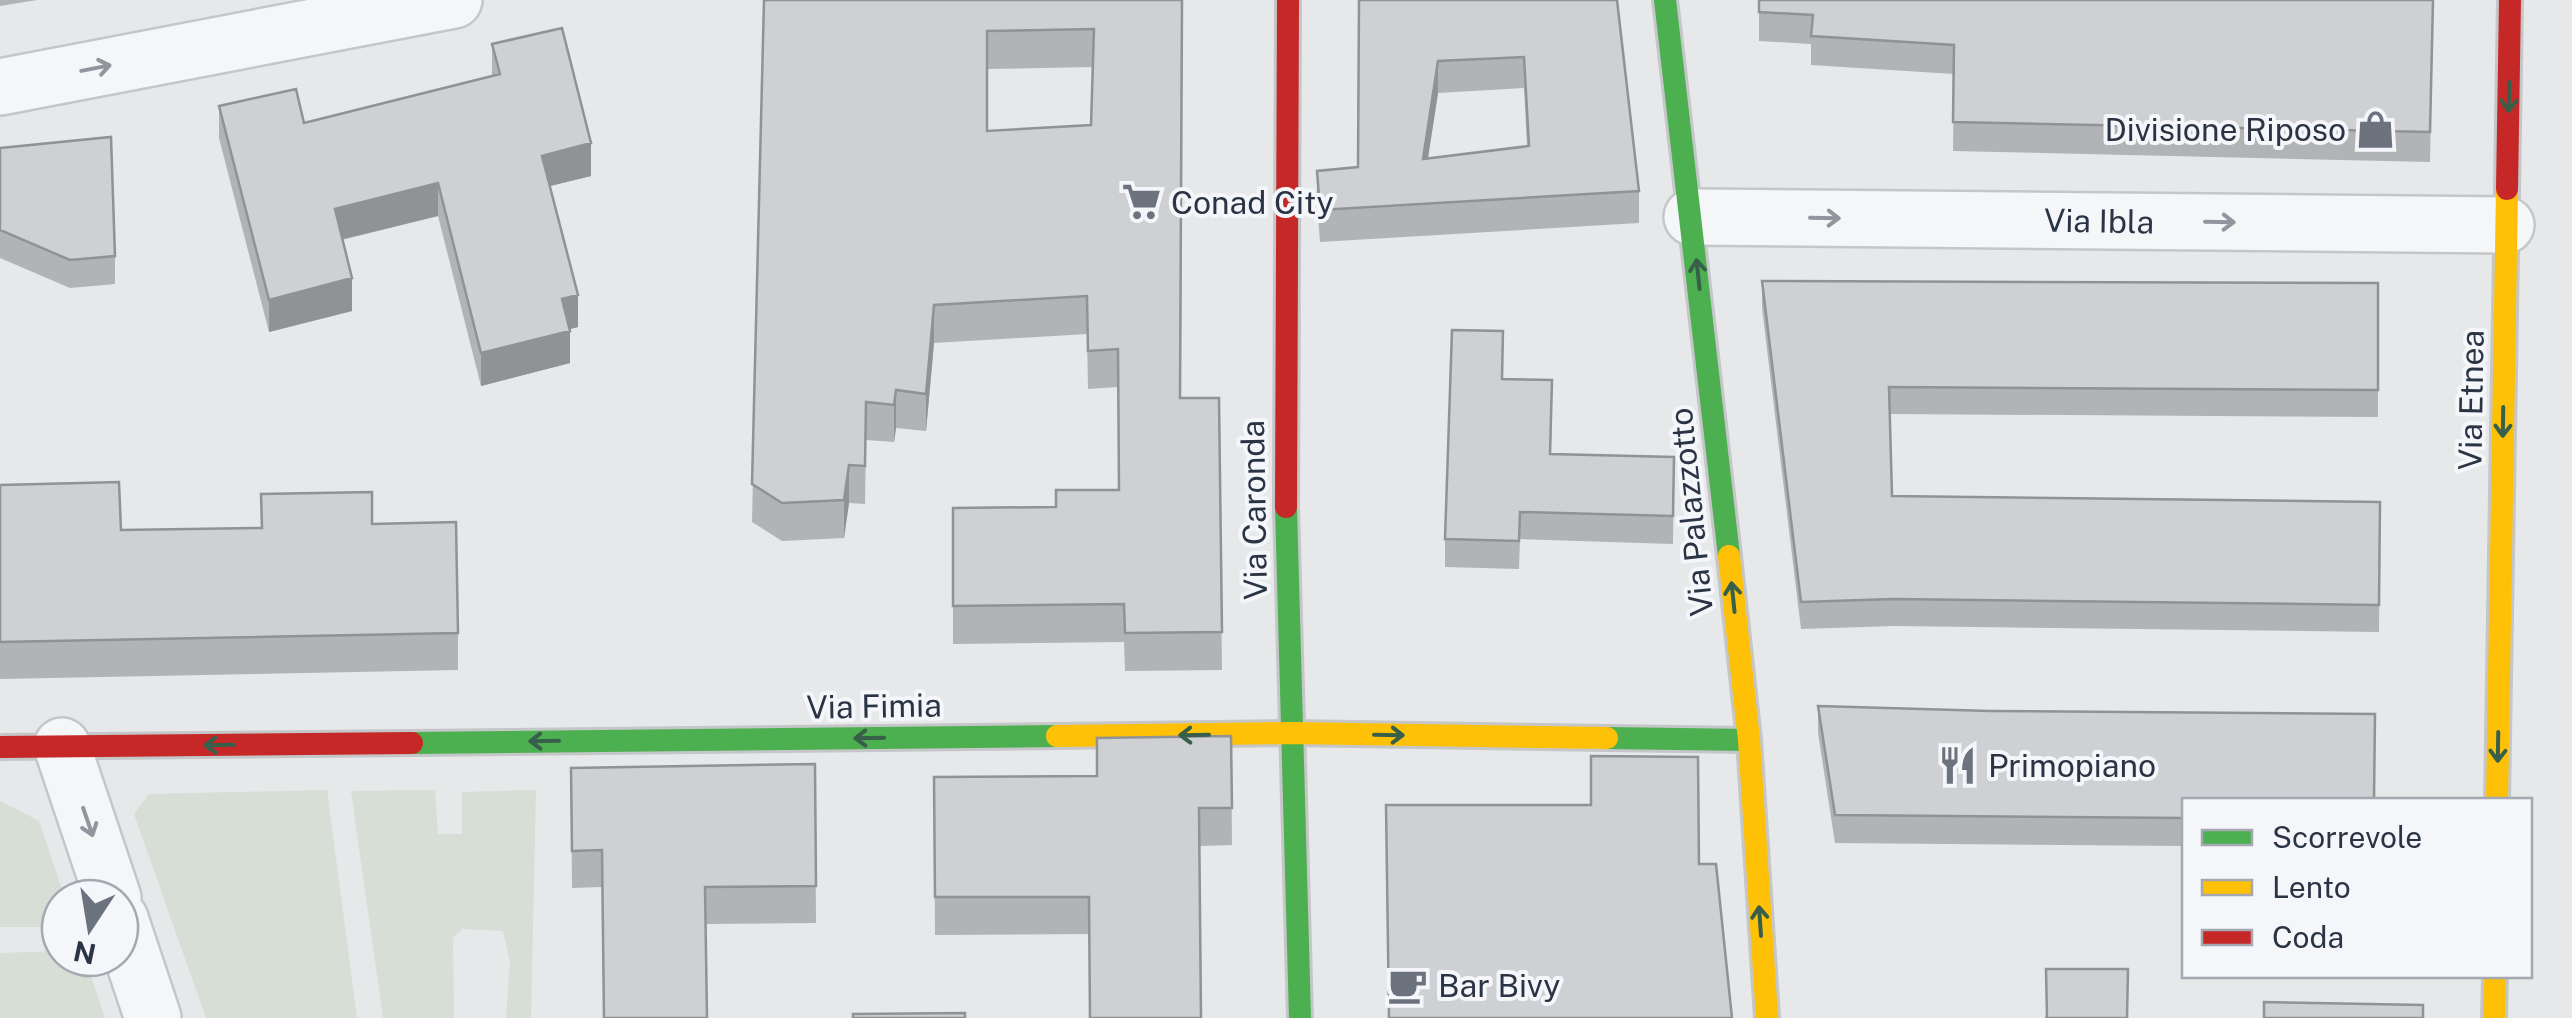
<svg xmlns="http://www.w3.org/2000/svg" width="2572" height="1018" viewBox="0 0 2572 1018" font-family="'Public Sans',sans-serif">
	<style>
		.green { fill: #d6ded6 }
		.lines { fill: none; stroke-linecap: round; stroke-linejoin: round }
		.street-casing { stroke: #c4c6c8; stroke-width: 60 }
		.fast-casing { stroke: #c4c6c8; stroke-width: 28 }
		.slow-casing { stroke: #c4c6c8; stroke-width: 28 }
		.jam-casing { stroke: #c4c6c8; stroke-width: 28 }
		.street { stroke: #f5f6f7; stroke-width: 55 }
		.fast { stroke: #4caf50; stroke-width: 22 }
		.slow { stroke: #ffc107; stroke-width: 22 }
		.jam { stroke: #c62828; stroke-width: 22 }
		.wall { fill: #b1b3b5; fill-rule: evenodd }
		.shaded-wall { fill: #909294 }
		.building { fill: #ced0d3; stroke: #909294; stroke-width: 2.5; fill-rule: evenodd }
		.oneway { stroke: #90959e }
		.oneway2 { stroke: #375f49 }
		.labels { text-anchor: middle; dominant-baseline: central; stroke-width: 8; stroke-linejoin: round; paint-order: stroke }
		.poi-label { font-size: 32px; fill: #2b3445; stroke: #f4f6f9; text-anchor: start }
		.street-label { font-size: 32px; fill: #2b3445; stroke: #f4f6f9 }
	</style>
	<rect width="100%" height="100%" fill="#e6e8ea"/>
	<path class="green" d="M327,790L357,1018H206L134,814L149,794Z
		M435,790L438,834H462V792L536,790L531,1018H506L510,962L503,931L462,929L453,938L454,1018H383L351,791Z
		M0,801L39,821L65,898H60V927H0Z
		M60,951V958H85L105,1018H0V953Z"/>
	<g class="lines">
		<defs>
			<path id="street" d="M0,87L454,0
				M1692,217L2506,225
				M62,746L113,898
				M120,919L153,1018"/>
			<path id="fast" d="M1665,0L1729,556
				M1286,507L1300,1018
				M1607,738L1749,740
				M412,743L1057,736"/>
			<path id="slow" d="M1729,556L1749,740L1767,1018
				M1057,736L1291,733L1607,738
				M2497,800L2507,189
				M2494,1018L2495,976"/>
			<path id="jam" d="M2507,189L2510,0
				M1286,507L1288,0
				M0,747L412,743"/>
		</defs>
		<use href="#street" class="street-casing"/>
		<use href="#fast" class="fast-casing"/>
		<use href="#slow" class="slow-casing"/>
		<use href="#jam" class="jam-casing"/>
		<use href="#street" class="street"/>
		<use href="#fast" class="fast"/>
		<use href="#slow" class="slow"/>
		<use href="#jam" class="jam"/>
	</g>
	<path class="wall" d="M0,0H37L0,6Z
		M764,0H1182L1181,398H1219L1222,670L1125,671L1124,642L953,644V508L1056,507L1119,490L1118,387L1088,389L1087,334L934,343L926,431L896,428L894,442L866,440L865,504L849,503L844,538L782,541L752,522ZM1093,67L1091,125L987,131V69Z
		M1359,0H1617L1639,191V223L1320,242L1317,203V171L1358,167ZM1524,88L1527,146L1428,158L1438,93Z
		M1759,0H2433L2430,162L1953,151L1954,74L1811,65V44L1759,41Z
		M492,44L591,176L550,186L578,327L570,329V363L481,386L438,216L342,240L352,311L269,332L219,138V106L304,123L492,76Z
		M0,148L115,256V284L70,288L0,258Z
		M1762,281L2378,283V417L1890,414L1892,496L2380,502L2379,632L1894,626L1801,629L1762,308Z
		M1502,379L1552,408L1551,454L1674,457L1673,544L1520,539L1519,569L1445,567V539Z
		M0,485L121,530L262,528L372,524L458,633V670L0,679Z
		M1818,706L2184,800V846L1835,843L1818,733Z
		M1231,736L1232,845L1199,846L1089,934L935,935L934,777L1097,776Z
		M815,764L816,923L706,924L602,887L572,888L571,768Z"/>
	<path class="shaded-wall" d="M1438,61V93L1423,190V159Z
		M591,143V176L542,188V156Z
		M438,183V216L335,241V209Z
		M352,278V311L269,332V300Z
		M578,295V327L562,331V299Z
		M934,305V343L926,431V394Z
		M570,331V363L481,386V353Z
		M896,390V428L894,442V405Z
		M849,465V503L844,538V500Z"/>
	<path class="building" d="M764,0H1182L1180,398H1219L1222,632L1125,633L1124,604L953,606V508L1056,507V490H1119L1118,349L1088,351L1087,296L934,305L926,394L896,390L894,405L866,402L865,466L849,465L844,500L782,503L752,484ZM1094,29L1091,125L987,131V31Z
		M1359,0H1617L1639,191L1320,210L1317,171L1358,167ZM1524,57L1529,146L1423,159L1438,61Z
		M1759,0H2433L2430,132L1953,122L1954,45L1811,36L1813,15L1759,12Z
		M562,28L591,143L542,156L578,295L562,299L570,331L481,353L438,183L335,209L352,278L269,300L219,106L296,89L304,123L500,74L492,44Z
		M111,137L115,256L70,260L0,230V148Z
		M1762,281L2378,283V390L1889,387L1892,496L2380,502L2379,605L1894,599L1801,602Z
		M1452,330L1503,331L1502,379L1552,380L1550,454L1674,457L1673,516L1520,512L1519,541L1445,539Z
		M119,482L121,530L262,528L261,494L372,492V524L456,522L458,633L0,642V485Z
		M1818,706L1990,711L2375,714L2374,800H2184V818L1835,815Z
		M1231,736L1232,808H1199L1201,1018H1090L1089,897H935L934,777L1097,776V738Z
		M1591,756L1698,757L1699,864H1716L1732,1018H1389L1386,805H1591Z
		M815,764L816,886L705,887L707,1018H604L602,850L572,851L571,768Z
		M2046,969H2128L2127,1018H2045H2047Z
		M2264,1002L2423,1005V1018H2264Z
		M965,1013V1018H853V1014Z"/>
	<defs><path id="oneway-shaft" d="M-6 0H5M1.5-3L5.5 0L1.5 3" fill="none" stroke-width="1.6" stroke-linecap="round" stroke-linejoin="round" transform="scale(2.5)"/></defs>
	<g class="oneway">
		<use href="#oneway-shaft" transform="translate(96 68) rotate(-11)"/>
		<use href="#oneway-shaft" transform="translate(1825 218) rotate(1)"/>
		<use href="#oneway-shaft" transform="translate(2220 222) rotate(1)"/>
		<use href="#oneway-shaft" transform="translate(88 822) rotate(71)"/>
	</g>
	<g class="oneway2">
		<use href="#oneway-shaft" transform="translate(2509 97) rotate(91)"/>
		<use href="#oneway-shaft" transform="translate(1698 274) rotate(-96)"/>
		<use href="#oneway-shaft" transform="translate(2503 422) rotate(91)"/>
		<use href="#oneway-shaft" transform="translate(1733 597) rotate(-96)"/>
		<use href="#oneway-shaft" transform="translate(1194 735) rotate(179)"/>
		<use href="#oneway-shaft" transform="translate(1389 735) rotate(1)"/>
		<use href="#oneway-shaft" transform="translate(869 738) rotate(179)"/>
		<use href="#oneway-shaft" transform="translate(544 741) rotate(179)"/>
		<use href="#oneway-shaft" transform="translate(219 745) rotate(179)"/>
		<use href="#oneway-shaft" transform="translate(2498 747) rotate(91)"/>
		<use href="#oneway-shaft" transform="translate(1760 921) rotate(-94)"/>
	</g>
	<defs>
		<symbol id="shop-bare" viewBox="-9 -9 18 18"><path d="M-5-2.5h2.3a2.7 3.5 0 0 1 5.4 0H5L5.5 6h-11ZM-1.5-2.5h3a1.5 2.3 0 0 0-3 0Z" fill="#6c737f" stroke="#f4f6f9" stroke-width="2.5" paint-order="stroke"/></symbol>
		<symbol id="supermarket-bare" viewBox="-9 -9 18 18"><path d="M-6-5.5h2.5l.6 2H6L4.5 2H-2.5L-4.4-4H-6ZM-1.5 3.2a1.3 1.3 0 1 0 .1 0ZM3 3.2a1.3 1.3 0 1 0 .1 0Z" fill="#6c737f" stroke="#f4f6f9" stroke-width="2.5" paint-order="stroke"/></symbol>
		<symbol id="restaurant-bare" viewBox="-9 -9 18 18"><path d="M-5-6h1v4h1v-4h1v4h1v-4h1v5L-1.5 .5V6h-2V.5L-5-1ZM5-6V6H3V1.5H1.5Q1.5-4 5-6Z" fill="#6c737f" stroke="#f4f6f9" stroke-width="2.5" paint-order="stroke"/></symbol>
		<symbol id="cafe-bare" viewBox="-9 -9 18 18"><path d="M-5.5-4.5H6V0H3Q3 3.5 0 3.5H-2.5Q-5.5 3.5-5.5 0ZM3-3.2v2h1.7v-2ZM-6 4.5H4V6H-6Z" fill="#6c737f" stroke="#f4f6f9" stroke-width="2.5" paint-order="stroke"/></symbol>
	</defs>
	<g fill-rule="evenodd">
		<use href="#shop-bare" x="2348" y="102" width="55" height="55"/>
		<use href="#supermarket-bare" x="1114" y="174" width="55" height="55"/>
		<use href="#restaurant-bare" x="1930" y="738" width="55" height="55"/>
		<use href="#cafe-bare" x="1380" y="958" width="55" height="55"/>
	</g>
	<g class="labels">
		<g class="poi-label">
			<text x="2346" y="129" text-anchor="end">Divisione Riposo</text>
			<text x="1171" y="202">Conad City</text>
			<text x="1988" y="765">Primopiano</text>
			<text x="1438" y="985">Bar Bivy</text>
		</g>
		<g class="street-label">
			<text transform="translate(2099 221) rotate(1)">Via Ibla</text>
			<text transform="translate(2471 400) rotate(-89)">Via Etnea</text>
			<text transform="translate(1254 510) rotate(-91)">Via Caronda</text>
			<text transform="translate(1691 512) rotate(-96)">Via Palazzotto</text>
			<text transform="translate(874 706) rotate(-1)">Via Fimia</text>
		</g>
	</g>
	<rect x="2182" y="798" width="350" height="180" fill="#f4f6f9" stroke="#a4a8b1" stroke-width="2.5"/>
	<rect x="2202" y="830" width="50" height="15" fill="#4caf50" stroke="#a4a8b1" stroke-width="2.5"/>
	<text x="2272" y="848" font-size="30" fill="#2b3445">Scorrevole</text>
	<rect x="2202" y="880" width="50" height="15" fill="#ffc107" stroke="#a4a8b1" stroke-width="2.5"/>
	<text x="2272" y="898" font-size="30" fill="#2b3445">Lento</text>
	<rect x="2202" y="930" width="50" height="15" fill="#c62828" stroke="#a4a8b1" stroke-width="2.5"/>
	<text x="2272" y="948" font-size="30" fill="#2b3445">Coda</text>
	<g transform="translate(90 928) rotate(192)"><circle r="48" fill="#f4f6f9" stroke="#a4a8b1" stroke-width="2.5"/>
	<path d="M0-8L18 38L0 25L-18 38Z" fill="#6c737f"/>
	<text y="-15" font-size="28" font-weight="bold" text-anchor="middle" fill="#2b3445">N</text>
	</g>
</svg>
